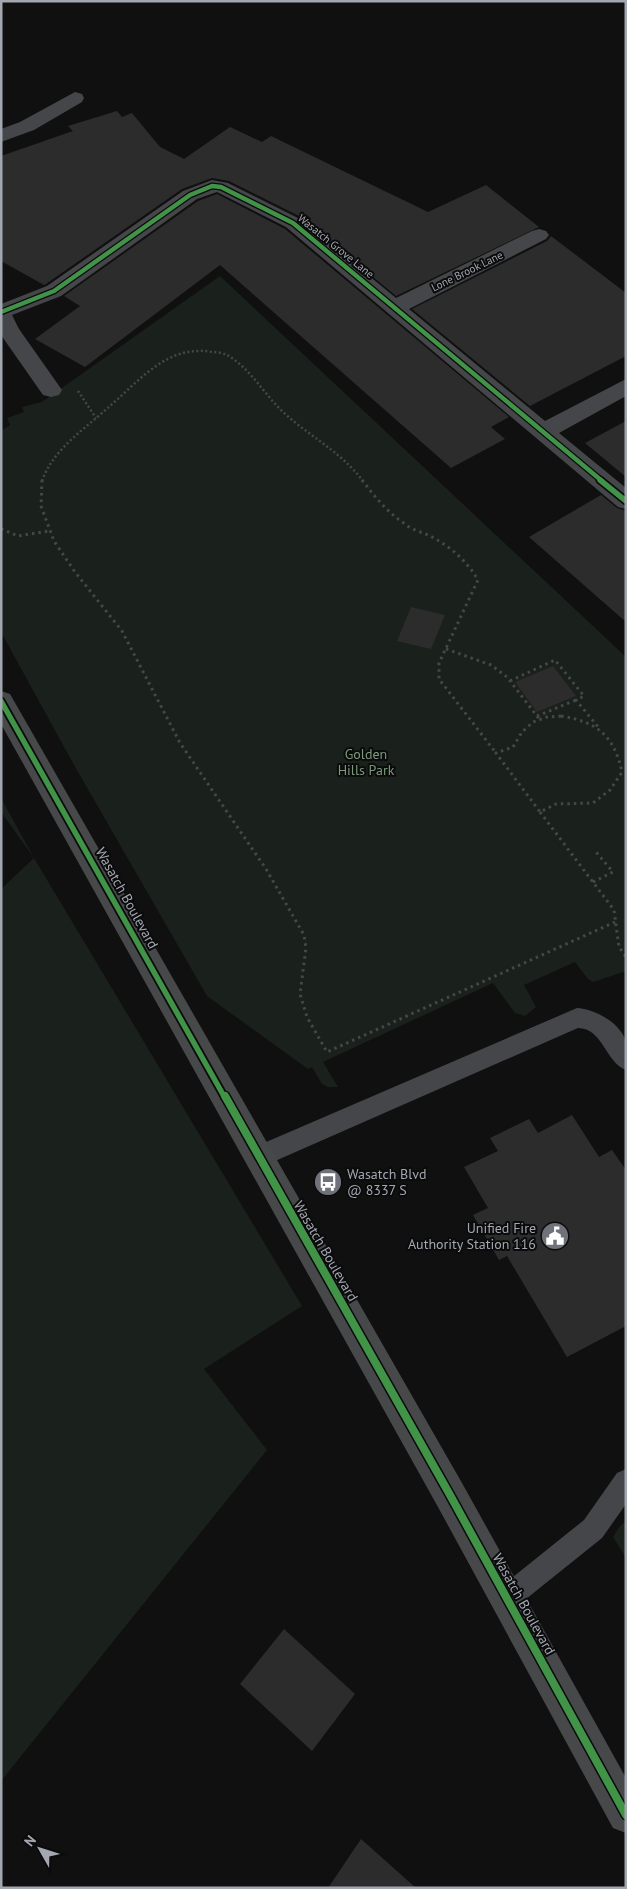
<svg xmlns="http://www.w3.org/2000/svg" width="627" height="1889" viewBox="0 0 627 1889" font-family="'PT Sans',sans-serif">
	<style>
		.green { fill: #1a201b }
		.building { fill: #2c2c2d }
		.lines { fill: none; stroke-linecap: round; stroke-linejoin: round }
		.path-far1 { stroke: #46474a; stroke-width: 2.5; stroke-dasharray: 2 2.5; stroke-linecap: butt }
		.path { stroke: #46474a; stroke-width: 3; stroke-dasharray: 2.5 4; stroke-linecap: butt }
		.lane { fill: #444649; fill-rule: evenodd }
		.street { fill: #444649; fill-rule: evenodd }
		.primary { fill: #47484a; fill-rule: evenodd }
		.cycleway-far2-casing { stroke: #0b0b0c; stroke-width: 7 }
		.cycleway-far1-casing { stroke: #0b0b0c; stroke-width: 9 }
		.cycleway-casing { stroke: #0b0b0c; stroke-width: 11 }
		.cycleway-far2 { stroke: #419447; stroke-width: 4.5 }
		.cycleway-far1 { stroke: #419447; stroke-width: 5.5 }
		.cycleway { stroke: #419447; stroke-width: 8 }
		.labels { text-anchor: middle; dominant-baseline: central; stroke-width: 4; stroke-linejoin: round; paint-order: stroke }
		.far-street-label { font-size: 11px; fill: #a2a7b0; stroke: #0b0b0c }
		.park-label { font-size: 14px; fill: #7b997b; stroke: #0b0b0c }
		.street-label { font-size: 14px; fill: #a2a7b0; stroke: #0b0b0c }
		.poi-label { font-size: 14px; fill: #a2a7b0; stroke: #0b0b0c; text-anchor: start }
	</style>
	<rect width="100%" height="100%" fill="#101010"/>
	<path class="green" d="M220,276L626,657V971L593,982L588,979L575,962L524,985L536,1007L525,1016L515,1013L493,983L323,1062L338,1087H328L322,1084L312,1067L308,1069L207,996L74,765L1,632V431L10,425L7,418L24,412L22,407L42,402Z
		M1,798L34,858L302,1306L204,1369L267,1450L1,1781V889L34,858L1,812Z
		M626,1521V1558L613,1537L620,1526Z"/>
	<path class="building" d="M117,111L122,117L132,113L160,147L184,159L230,127L262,142L271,136L428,212L486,185L539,227L396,296L301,217L229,181L212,178L182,189L46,284L44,285L1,261V156L73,131L68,126Z
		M217,194L285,229L509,417L491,427L505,439L451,468L220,265L85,367L35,339L80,306L64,296L198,201Z
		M551,236L626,293V356L530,406L412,309L547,241Z
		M626,421V477L585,443Z
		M601,495L617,508L626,511V622L529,537Z
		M411,607L445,615L431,649L397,641Z
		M553,666L576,696L537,712L515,682Z
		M572,1115L599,1157L612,1150L626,1170V1326L567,1357L507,1256L499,1260L473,1215L488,1208L464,1167L498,1151L490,1138L529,1119L538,1133Z
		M284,1629L355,1694L312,1751L240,1684Z
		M361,1839L416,1888H328Z"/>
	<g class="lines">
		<path class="path-far1" d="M78,391L96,418
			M42,481C53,449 86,428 110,406C140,380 168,344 212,352C217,352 223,353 227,355C250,368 264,394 283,412C310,437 339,450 363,481"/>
		<path class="path" d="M42,480L41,506L54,541L75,572L122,631L180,743L266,869L304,935L306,948L300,994L307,1017L327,1052L615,922
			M362,480C375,497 387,512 405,524C412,530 422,532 430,536C450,546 467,561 478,580L439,663V679L496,753
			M1,529L18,536L49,531
			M446,649L491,665L507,677L540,720
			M510,681L555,660L584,696L576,700L599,728
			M537,716L576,700
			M561,716C598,722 614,736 622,772L610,790L593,803L556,804L540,812L496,753L513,747L522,732L533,722L547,717Z
			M540,812L614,910L619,947L626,957
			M593,882L613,872L596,852"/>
		<path class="lane" d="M577,1008C595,1009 621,1023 626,1042C627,1050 626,1061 626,1070C605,1062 603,1028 578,1028L266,1165L258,1168L250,1165L247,1157L250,1149Z
			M626,1469V1504L602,1538L516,1607L507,1611L498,1607L494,1598L498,1589L584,1520L617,1473Z"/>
		<path class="street" d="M75,92L82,94L84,98L82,102L34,130L1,142V129L20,122Z
			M212,180L228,183L300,219L396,298L532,231L539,229L546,231L549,235L546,239L409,309L545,421L626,379V396L559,433L626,488V509L618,507L286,227L217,192L197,199L61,296L12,315L19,329L62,390L59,395L51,397L43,395L1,335V304L47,286L183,191Z"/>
		<path class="primary" d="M1,691L10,694L462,1483L626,1778V1833L613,1828L438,1507L1,724Z"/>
		<defs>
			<path id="cycleway-far2" d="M1,312L54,291L190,195L212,186L221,187L293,223L602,481"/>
			<path id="cycleway-far1" d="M600,480L626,501
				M1,701L225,1098"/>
			<path id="cycleway" d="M225,1096L450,1495L626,1815"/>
		</defs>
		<use href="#cycleway-far2" class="cycleway-far2-casing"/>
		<use href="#cycleway-far1" class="cycleway-far1-casing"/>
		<use href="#cycleway" class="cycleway-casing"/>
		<use href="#cycleway-far2" class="cycleway-far2"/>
		<use href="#cycleway-far1" class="cycleway-far1"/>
		<use href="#cycleway" class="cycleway"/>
	</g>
	<defs>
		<symbol id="bus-disc" viewBox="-11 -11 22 22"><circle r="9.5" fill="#6f7278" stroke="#0b0b0c"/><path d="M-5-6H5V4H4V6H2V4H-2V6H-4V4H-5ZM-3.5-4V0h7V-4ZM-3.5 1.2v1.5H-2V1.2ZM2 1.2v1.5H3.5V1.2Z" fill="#fff"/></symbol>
		<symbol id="civic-disc" viewBox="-11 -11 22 22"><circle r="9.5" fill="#6f7278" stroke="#0b0b0c"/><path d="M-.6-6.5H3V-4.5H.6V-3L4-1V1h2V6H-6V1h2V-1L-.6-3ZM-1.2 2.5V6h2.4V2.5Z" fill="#fff"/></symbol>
	</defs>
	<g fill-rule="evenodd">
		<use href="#bus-disc" x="312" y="1166" width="32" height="32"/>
		<use href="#civic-disc" x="539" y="1220" width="32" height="32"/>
	</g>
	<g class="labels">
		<g class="far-street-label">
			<text transform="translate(336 246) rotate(39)">Wasatch Grove Lane</text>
			<text transform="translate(467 271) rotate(-26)">Lone Brook Lane</text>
		</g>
		<g class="park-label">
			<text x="366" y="754">Golden<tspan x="366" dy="16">Hills Park</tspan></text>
		</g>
		<g class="street-label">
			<text transform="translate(127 898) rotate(61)">Wasatch Boulevard</text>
			<text transform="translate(326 1251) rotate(60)">Wasatch Boulevard</text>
			<text transform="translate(524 1604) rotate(61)">Wasatch Boulevard</text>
		</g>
		<g class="poi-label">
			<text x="347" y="1174">Wasatch Blvd<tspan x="347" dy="16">@ 8337 S</tspan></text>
			<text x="536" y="1228" text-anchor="end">Unified Fire<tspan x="536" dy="16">Authority Station 116</tspan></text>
		</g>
	</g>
	<rect width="627" height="1889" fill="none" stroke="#a2a7b0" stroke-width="5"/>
	<g transform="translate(40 1849) rotate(309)" stroke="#0b0b0c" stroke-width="4" paint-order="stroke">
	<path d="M0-4L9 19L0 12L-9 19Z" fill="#a2a7b0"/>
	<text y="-8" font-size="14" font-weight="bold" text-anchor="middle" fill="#a2a7b0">N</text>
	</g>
</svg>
